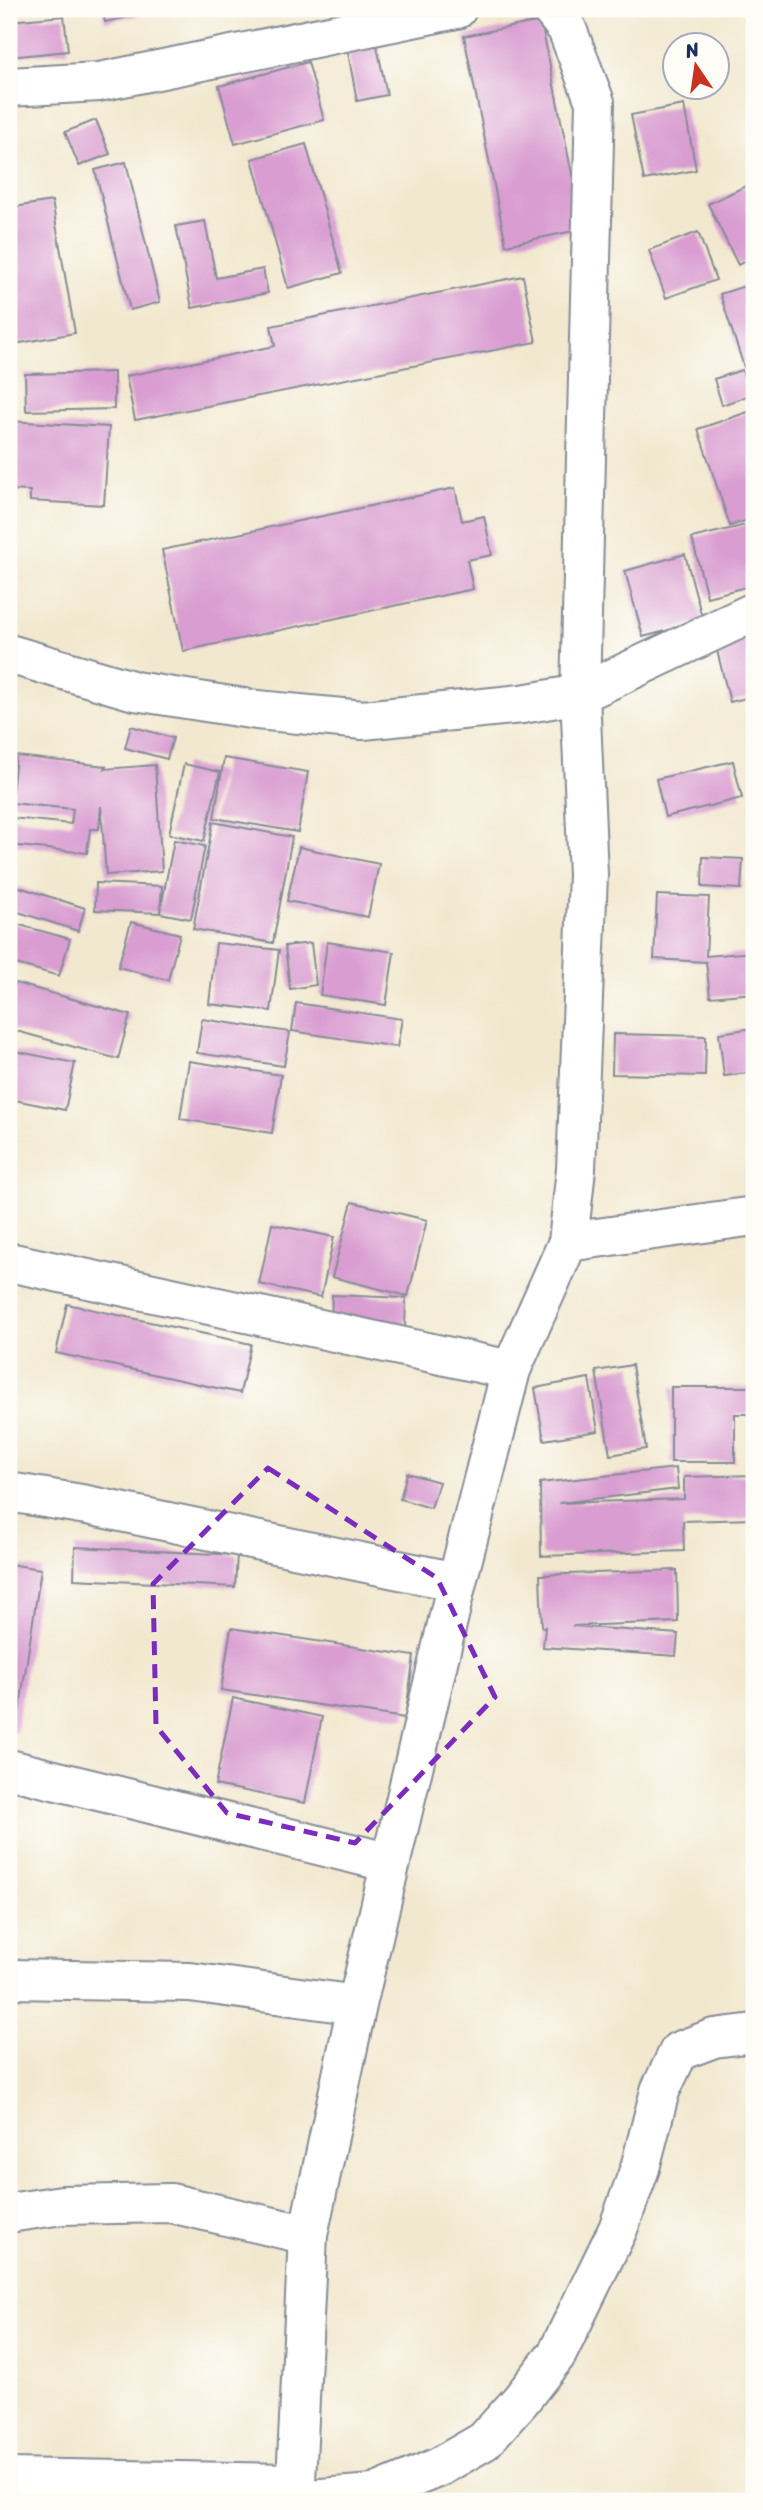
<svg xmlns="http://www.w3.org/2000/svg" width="763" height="2510" viewBox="0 0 763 2510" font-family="Sriracha,sans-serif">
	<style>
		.building { fill: #d99dd1 }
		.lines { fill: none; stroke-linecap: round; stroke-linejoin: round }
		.minor-casing { stroke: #868c96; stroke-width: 42 }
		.minor { stroke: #fff; stroke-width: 38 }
		.marked { fill: none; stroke: #7b2cbf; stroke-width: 5; stroke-dasharray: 14 9; stroke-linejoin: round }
	</style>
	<rect width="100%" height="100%" fill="#fdfcf7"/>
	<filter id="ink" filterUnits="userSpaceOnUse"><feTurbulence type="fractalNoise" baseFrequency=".0143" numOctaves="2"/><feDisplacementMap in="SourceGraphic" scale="14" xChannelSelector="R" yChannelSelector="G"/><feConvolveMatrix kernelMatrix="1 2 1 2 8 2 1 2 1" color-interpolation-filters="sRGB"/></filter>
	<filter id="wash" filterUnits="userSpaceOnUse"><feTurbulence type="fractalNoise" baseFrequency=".00686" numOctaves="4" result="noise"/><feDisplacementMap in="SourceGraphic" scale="28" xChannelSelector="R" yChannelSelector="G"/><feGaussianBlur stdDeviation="1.57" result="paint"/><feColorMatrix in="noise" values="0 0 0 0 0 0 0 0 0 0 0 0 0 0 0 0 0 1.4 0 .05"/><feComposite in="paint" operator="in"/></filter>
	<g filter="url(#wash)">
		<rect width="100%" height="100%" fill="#f2e8cf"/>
		<g id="blocks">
			<path class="building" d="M102,9H162V10L105,22Z
				M64,16L68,51L9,57V21Z
				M541,21L583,229L506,245L464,36Z
				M376,41L387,95L357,101L347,47Z
				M308,62L324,120L235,144L219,86Z
				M684,105L696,170L644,180L631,115Z
				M96,120L110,154L79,166L65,132Z
				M306,144L342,273L288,288L252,159Z
				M126,162L160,302L130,310L95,170Z
				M754,182V257L738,265L708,204Z
				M9,184L14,207L52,201L75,333L9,345Z
				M205,221L216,278L263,269L268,293L192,308L176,226Z
				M698,232L716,280L666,298L649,250Z
				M523,276L536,342L135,420L126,376L275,346L271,326Z
				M754,283V364L744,367L720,294Z
				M742,370L750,395L722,405L714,379Z
				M114,372V409L26,411L25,374Z
				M754,410V518L730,526L698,429Z
				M9,421L109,427L104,505L30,501V491L9,490Z
				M455,488L462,521L484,516L492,555L467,560L473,589L183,651L162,550Z
				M754,523V585L707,597L692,538Z
				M685,554L703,621L643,637L625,571Z
				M754,632V696L730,702L715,643Z
				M131,726L173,738L167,759L125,748Z
				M16,756L106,766L105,769L155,765L162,871L106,875L101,806L99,829H90L87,853L9,845L12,818L71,824L73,809L11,803Z
				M224,758L308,772L298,832L214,818Z
				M733,761L742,798L665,817L656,779Z
				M184,764L220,772L204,841L169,834Z
				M213,822L292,837L273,943L193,929Z
				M174,840L205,846L191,919L160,913L95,910L96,883L162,886L160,912Z
				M299,847L379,864L368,917L287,901Z
				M703,857L743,859L741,889L702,887Z
				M16,886L85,908L78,931L9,909Z
				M657,895L709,897L706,956L754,952V993L710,997L706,962L654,959Z
				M9,922L70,939L59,976L9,962Z
				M131,922L180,934L168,980L118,967Z
				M327,942L394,952L386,1005L320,995Z
				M216,943L279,950L271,1011L209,1004Z
				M311,943L316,985L290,989L285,946Z
				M15,983L130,1015L118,1059L9,1029V1005Z
				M296,1003L402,1019L397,1047L292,1031Z
				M202,1019L290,1032L284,1066L197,1053Z
				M754,1028V1072L724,1076L719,1033Z
				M613,1034L706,1036L705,1076L612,1074Z
				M9,1050L75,1063L65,1110L9,1099Z
				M189,1061L281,1075L272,1133L180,1119Z
				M352,1202L427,1220L408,1296L332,1277Z
				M272,1224L334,1237L321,1297L259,1284Z
				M332,1295L406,1298L405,1328L331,1325Z
				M67,1304L251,1344L240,1393L56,1353Z
				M632,1365L646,1449L610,1455L596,1371Z
				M589,1378L598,1431L544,1440L535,1388Z
				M671,1387H754V1414H735V1462H671Z
				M676,1468L678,1489L559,1503L684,1499V1477L754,1475V1519L683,1521L684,1551L541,1556L540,1483Z
				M407,1473L439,1482L431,1508L400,1499Z
				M75,1547L237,1555L235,1587L74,1579Z
				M9,1564L41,1569L16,1732L9,1731Z
				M677,1570L678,1622L572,1626L678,1634L676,1656L543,1647L545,1627H542L540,1575Z
				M231,1628L414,1656L405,1718L221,1690Z
				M233,1698L322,1717L305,1803L215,1785Z"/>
		</g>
	</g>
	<g filter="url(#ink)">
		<use href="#blocks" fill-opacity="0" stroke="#868c96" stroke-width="2"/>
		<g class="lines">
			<defs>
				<path id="minor" d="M9,87L99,82L457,9
					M9,654L135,691L257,710L363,720L522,704L580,694L754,612
					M568,1242L754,1216
					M9,1262L511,1370
					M9,1492L87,1505L457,1582
					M9,1769L391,1863
					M9,1979L190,1982L357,2005
					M9,2213L62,2205L171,2203L308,2235
					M9,2478L296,2483
					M295,2500L374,2494L439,2467L484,2441L520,2401L557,2354L618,2229L640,2168L660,2091L679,2051L714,2038L754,2033
					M295,2501L308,2235L357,2005L457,1582L511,1370L568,1242L576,1169L588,875L580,694L595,102L567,29L551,9"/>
			</defs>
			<use href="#minor" class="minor-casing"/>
			<use href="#minor" class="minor"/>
		</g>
	</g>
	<path class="marked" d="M268,1468L437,1578L495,1697L355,1843L227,1813L156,1726L153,1584Z"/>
	<rect width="763" height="2510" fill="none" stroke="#fdfcf7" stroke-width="35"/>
	<g transform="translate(696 66) rotate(347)"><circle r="33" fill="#fdfcf7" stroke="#a3aaba" stroke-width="2"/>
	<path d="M0-5L12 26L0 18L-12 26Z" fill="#c8321e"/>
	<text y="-10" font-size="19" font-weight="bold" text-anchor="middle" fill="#1b2f5e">N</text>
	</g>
</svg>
